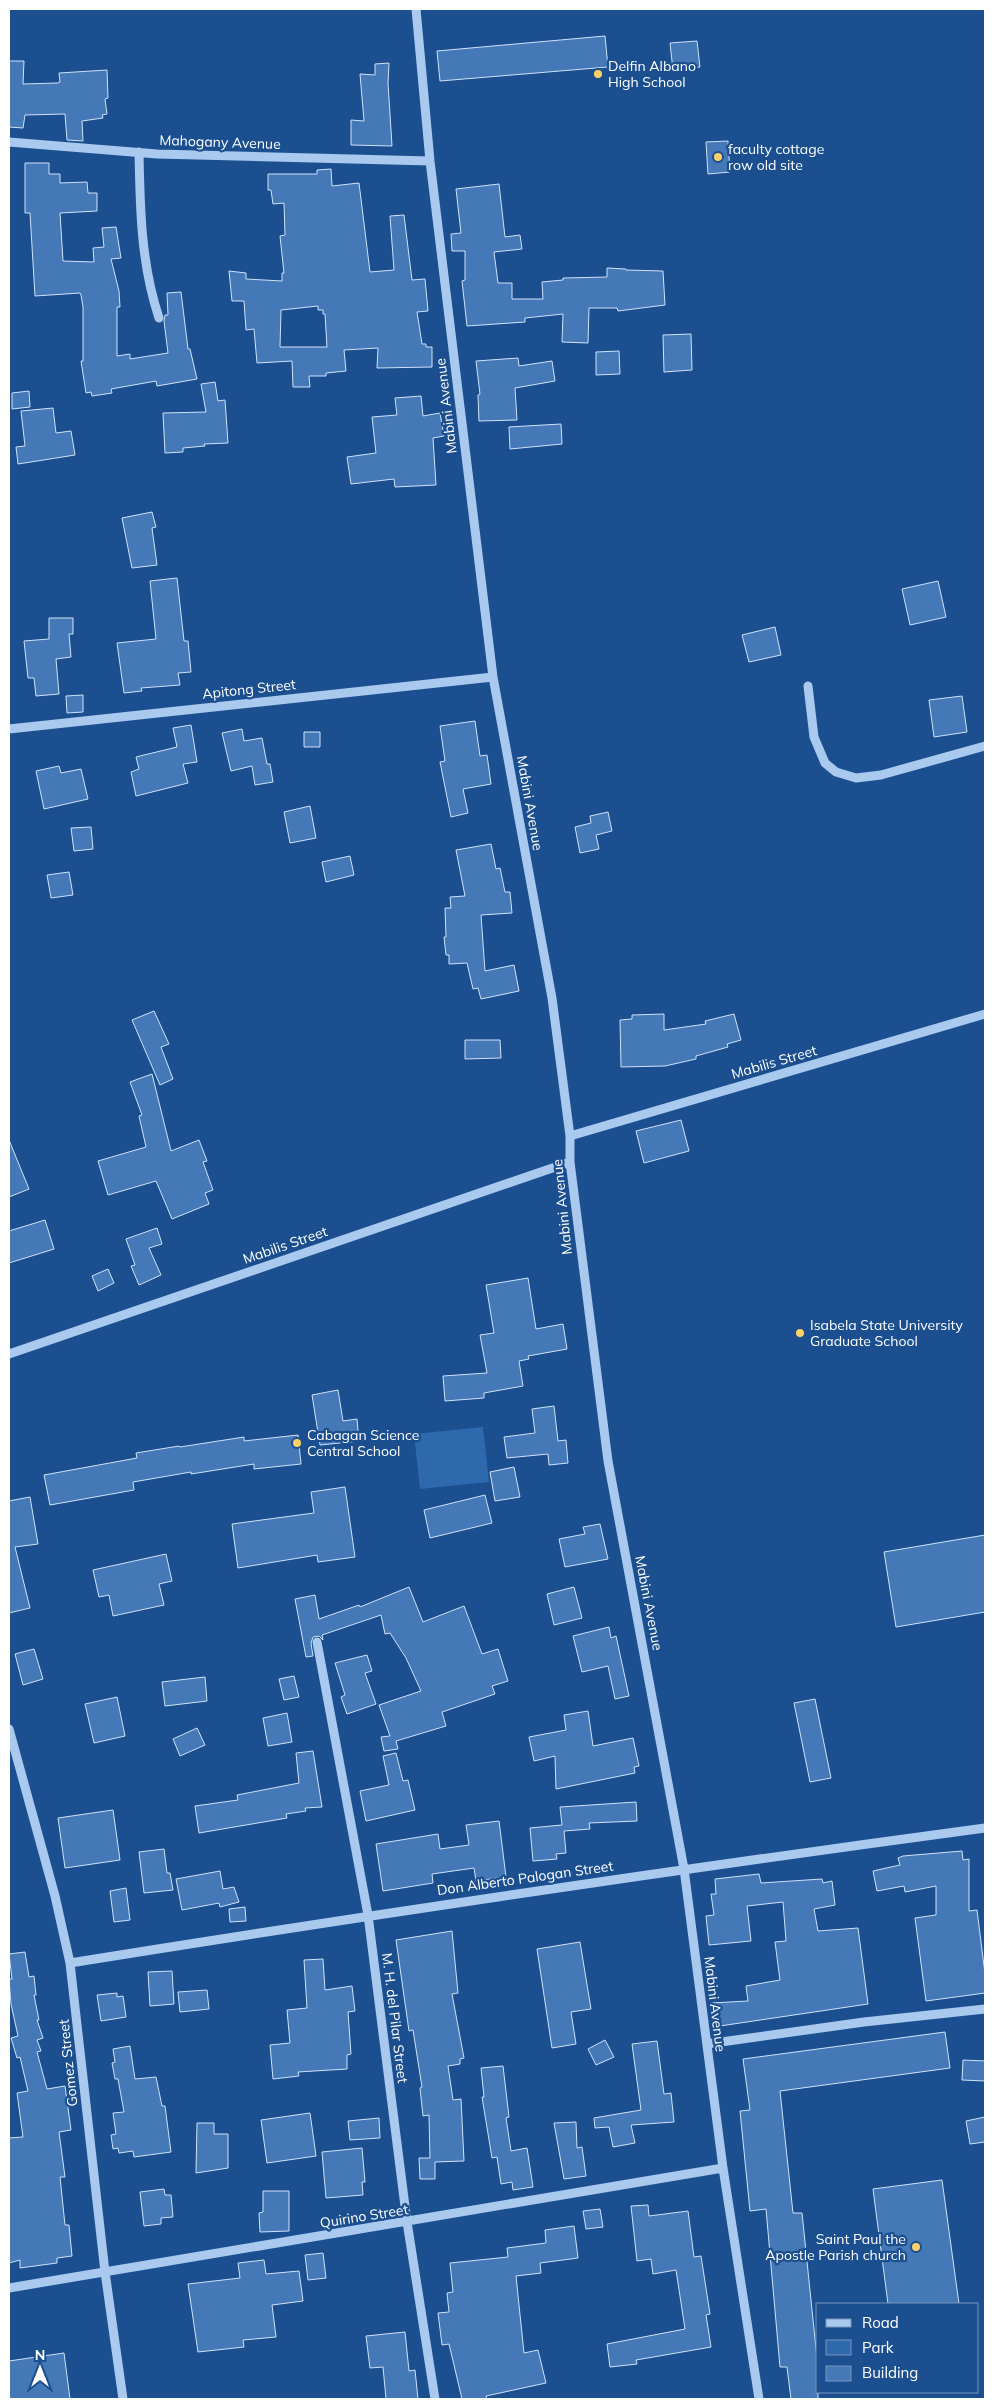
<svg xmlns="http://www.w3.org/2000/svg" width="994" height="2408" viewBox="0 0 994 2408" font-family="Mulish,sans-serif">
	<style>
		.green { fill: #2e69ad }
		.building { fill: #4478b7; stroke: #cfe3fa; fill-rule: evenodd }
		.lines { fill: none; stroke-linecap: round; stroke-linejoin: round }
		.minor { stroke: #a9c9ee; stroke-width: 9 }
		.poi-dot { fill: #ffd166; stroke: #1b4f8f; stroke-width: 2 }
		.labels { text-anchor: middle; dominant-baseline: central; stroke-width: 4.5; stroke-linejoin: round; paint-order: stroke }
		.poi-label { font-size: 14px; fill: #fff; stroke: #1b4f8f; text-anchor: start }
		.street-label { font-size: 14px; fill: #fff; stroke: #1b4f8f }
	</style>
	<rect width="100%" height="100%" fill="#1b4f8f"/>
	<path class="green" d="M483,1427L489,1482L420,1489L414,1434Z"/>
	<path class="building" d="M605,36L608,67L440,81L437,51Z
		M697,41L700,67L673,70L670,43Z
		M9,61H24L23,84L58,83L60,82L59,73L107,70L108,98L105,99L107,114L102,115L103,118L82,121L83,141L67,140L65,114L25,115L23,128L9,127Z
		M389,63L388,83L392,146L351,145V120L364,121L360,74L375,75V64Z
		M728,141L730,172L708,174L706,142Z
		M25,163H49V174H60V183L87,182L88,193H97V211L60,213L63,261L94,262L93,248L104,247L102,228L116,227L121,258L111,259L119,291L120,307H117V356L130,354V359L168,353L164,321L165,315H168L167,293L181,292L188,349H190L197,379L157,386L156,381L111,389L112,393L92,396L91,392L86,393L81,361H83V307L81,295L80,293L35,296L30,213H25Z
		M331,169L332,186L359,183L370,272L394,270L390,216L404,215L412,280L425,279L428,311L417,312L422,344H426V347H432V367L377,368L378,348L344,350L346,371L326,373V376H309L310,387H293L292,361L257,363L254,329L246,330L244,301H232L229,271L246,273V279L282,281V273H284L280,236L285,235L284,203L273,204L271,190H268V174H317V170ZM318,306V310H323V314H325L327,347H280L281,310Z
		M499,184L505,237L520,235L522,249L494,252L498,283H512V299H543L542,282L563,280V278L607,277V268L626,269V270L663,271L665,305L618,311L617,308H589L588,343L562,342L563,314L525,318V322L467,326L462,281L465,280V251H452L451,234L461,233L456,189Z
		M691,334L692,370L664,372L663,335Z
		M619,351L620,374L596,375V352Z
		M518,358L519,366L552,361L555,381L515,388L517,420L479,421L478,395L480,394L476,361Z
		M215,382L218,401L225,400L228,443L204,444L205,446L183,448V452L165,453L163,413L206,412L201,384Z
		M29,391L30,407L12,409V393Z
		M421,396L423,416L440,413L444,436L433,438L436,485L395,487L394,479L351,484L347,457L376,453L372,417L397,415L395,398Z
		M53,408L56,433L71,431L75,455L18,464L16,447L25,446L21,411Z
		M561,424L562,444L510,449L509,427Z
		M152,512L156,527L152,528L157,565L132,568L122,518Z
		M177,578L184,641H188L191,672L178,673L180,685L141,688L142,691L124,693L117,643L156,639L150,581Z
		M938,581L946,617L910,625L902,589Z
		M49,618H73V634H69L71,657L56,659L59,694L36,696L34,678H28L24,641L49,639Z
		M775,627L781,655L749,662L742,635Z
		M83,695V712L67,713L66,696Z
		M962,696L967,732L934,737L929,700Z
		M475,721L480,756L487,755L491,784L463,789L468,813L451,817L440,762L445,761L440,726Z
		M191,725L197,762L183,764L188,783L136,796L131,772L139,769L136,757L177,747L173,728Z
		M242,729L244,741L262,738L267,764H270L273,782L255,785L252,766L231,771L222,733Z
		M304,732H320V747H304Z
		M59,766L61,773L81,769L88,799L44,809L36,771Z
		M310,806L316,838L290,843L284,812Z
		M608,812L612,831L596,835L599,849L580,853L575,827L591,823L590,816Z
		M91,827L93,849L74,851L71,828Z
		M491,844L496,869L500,868L505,892H510L512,913L481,915L485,971L514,965L519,991L481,999L478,988L473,989L467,963L449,964V955H446L444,937H446L445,908H451L450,897L465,896L456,850Z
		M350,856L354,875L326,882L322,862Z
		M69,872L73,895L51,898L47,875Z
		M154,1011L169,1044L161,1047L173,1079L160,1085L132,1020Z
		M664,1014V1030L706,1024L705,1021L734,1014L741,1040L727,1044L728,1047L696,1056V1059L665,1066L621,1067L620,1020L632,1019V1015Z
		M465,1040H500L501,1058L465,1059Z
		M152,1074L171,1151L199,1140L207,1161L203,1162L213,1190L205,1193L209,1204L172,1219L156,1181L108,1195L98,1161L146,1147L139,1116L142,1115L130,1082Z
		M681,1120L689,1151L644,1163L636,1131Z
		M9,1140L29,1189L9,1197Z
		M45,1220L54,1249L9,1263V1231Z
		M157,1228L162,1244L149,1248L161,1275L139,1285L131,1266L135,1265L126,1239Z
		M108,1269L114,1283L98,1291L92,1276Z
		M528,1278L536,1329L563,1324L567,1349L528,1356L529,1359L519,1361L523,1386L484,1393V1398L445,1401L443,1376L487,1373L480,1335L494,1333L486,1285Z
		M338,1390L343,1421L357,1419L359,1441L320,1445L312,1395Z
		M554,1406L558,1441L566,1440L568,1463L549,1465L548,1454L507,1458L504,1437L535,1433L532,1409Z
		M298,1435L301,1464L254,1469V1464L191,1474V1472L133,1482L134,1490L50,1505L44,1475L137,1458L136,1453L179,1446L180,1447L244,1437V1441Z
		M514,1467L520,1497L495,1501L490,1472Z
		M345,1487L355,1557L318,1562L317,1555L238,1568L232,1524L314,1513L311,1492Z
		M485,1495L492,1523L430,1538L424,1510Z
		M30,1497L38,1544L15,1547L30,1608L9,1613V1501Z
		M600,1524L608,1559L565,1567L559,1539L585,1534L583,1527Z
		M985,1535V1612L896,1627L884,1552Z
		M166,1554L172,1581L159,1584L164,1605L113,1616L109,1595L99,1597L93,1570Z
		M409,1587L423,1622L464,1606L482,1654L498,1649L508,1681L492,1686L495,1694L442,1712L446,1726L396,1741L398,1749L384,1751L381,1737L390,1736L379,1705L421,1691L406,1658L390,1633L385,1634L381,1615L322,1635L323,1640L319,1636L313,1637L311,1643L313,1656L306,1657L295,1599L315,1595L319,1619L359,1605L360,1607Z
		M574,1587L582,1618L554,1625L547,1594Z
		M609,1627L611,1638L616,1636L629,1696L615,1699L608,1666L582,1672L573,1636Z
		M34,1649L43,1679L23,1685L15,1654Z
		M367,1655L372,1671L365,1673L376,1704L347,1714L341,1697L345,1695L335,1663Z
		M294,1676L299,1697L284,1700L279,1679Z
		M205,1677L207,1701L165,1706L162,1682Z
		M117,1697L125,1736L94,1743L85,1704Z
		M815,1699L831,1778L810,1782L794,1703Z
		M588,1711L593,1746L633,1738L639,1766L634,1767L635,1773L556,1789L555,1756L534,1761L529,1737L566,1730L564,1715Z
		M287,1713L292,1742L268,1746L263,1718Z
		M197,1728L205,1745L180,1756L173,1739Z
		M313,1751L322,1807L305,1808L306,1811L286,1814L287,1818L199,1833L195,1806L238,1800L237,1795L299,1783L296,1753Z
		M396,1753L403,1781L408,1780L415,1810L366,1821L360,1791L389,1785L383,1756Z
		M636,1802L637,1821L589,1823L590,1829L564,1831L566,1853L556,1854L557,1859L533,1861L530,1828L562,1825L560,1807Z
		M113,1810L120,1860L65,1868L58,1818Z
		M499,1821L506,1877L476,1881L474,1868L432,1874L433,1883L383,1891L376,1844L438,1834L440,1849L469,1845L466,1825Z
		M164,1849L167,1873H170L173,1890L144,1893L139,1852Z
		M962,1851L963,1860L969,1859V1911L977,1910L985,1974V1993L926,2001L915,1918L936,1915V1886L905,1892L904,1886L877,1891L873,1871L900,1865L898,1858L903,1856Z
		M220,1871L223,1889L234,1887L239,1902L220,1907L219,1903L182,1910L176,1879Z
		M759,1874L761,1883L822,1879L823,1883L832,1881L835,1905L814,1909L818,1931L858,1928L868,2004L713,2027L711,2003L748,2001L746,1986L780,1980L775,1942L786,1941L783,1902L747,1906L751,1941L709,1945L706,1916L714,1915L711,1894H716L715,1879Z
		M126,1888L130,1920L114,1922L110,1891Z
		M245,1907L246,1921L230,1922L229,1909Z
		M452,1931L458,1993L452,1994L464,2058L460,2059V2064L448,2066L453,2100L461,2099L464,2161L435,2162V2179H420L419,2158H430L429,2115L423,2116L420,2088L422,2087L413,2030L409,2031L396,1940Z
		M580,1942L591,2009L571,2012L576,2044L552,2048L537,1949Z
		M25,1952L29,1977L34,1976L36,1995H34L39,2020H37L43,2038L37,2040L41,2051L37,2052L47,2089L65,2086L71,2130L59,2132L65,2177H60L65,2225H69L72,2256L57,2258V2263L20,2268V2260L9,2263V2138L23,2137L17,2093L28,2091L20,2057L17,2058L11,2038L18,2036L11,2004L9,1979H12L9,1954Z
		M323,1959L325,1990L352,1986L355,2011L348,2012L351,2054L347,2055V2069L298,2072L299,2076L273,2079L270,2045L290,2043L287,2010L307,2008L304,1960Z
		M172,1971L174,2004L150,2006L148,1972Z
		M207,1990L209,2009L180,2012L178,1992Z
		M117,1993V1997L123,1996L126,2017L101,2021L97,1995Z
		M945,2032L950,2068L780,2091L793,2213H802L818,2368V2399H791L787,2367H780L766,2209L750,2211L740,2111L750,2110L743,2059Z
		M605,2040L614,2057L596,2065L588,2049Z
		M657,2041L664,2094L671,2093L674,2122L631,2125L635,2143L613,2147L609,2127L595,2128L594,2118L641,2110L632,2044Z
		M130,2046L135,2079L156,2077L162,2106H165L171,2152L134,2157L133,2151L119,2153L118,2148L113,2149L111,2135L116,2134L113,2113L124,2112L118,2079H115L112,2063L115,2062L113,2049Z
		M963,2060L985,2061V2081L962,2080Z
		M503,2066L509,2117L506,2118L511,2151L527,2148L533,2187L513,2190L512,2182L501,2184L497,2157L492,2158L482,2097H484L481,2068Z
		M310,2113L316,2156L267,2163L261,2120Z
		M985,2117V2142L970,2144L966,2121Z
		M379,2118L380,2138L350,2140L348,2121Z
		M576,2122L577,2148L582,2147L586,2176L564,2179L554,2123Z
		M197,2123H214V2134H228V2168L196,2173Z
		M362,2148L365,2182H362L363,2195L326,2198L322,2152Z
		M942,2180L959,2304H888L873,2189Z
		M164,2189L165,2195H171L173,2217L161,2218V2224L144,2226L140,2192Z
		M263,2191H289V2231L260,2232L259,2213L263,2212Z
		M648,2205L649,2216L688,2211L694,2257L701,2256L710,2314L706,2315L711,2347L636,2360L637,2364L610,2367L607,2344L685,2329L676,2270L653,2274L651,2259L637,2261L631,2206Z
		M600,2209L603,2227L586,2229L583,2211Z
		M574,2226L578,2258L540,2263L541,2273L516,2276L524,2353L538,2350L546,2383L486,2396L487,2399H462L449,2344L442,2345L438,2313L449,2312L447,2293L453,2292L450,2263L508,2257L507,2248L546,2243L545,2230Z
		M323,2253L326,2278L308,2280L305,2255Z
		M264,2260L266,2274L299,2271L303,2301L272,2305L276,2337L243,2340L244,2347L198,2352L188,2284L240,2278L238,2263Z
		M405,2332L409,2371L415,2370L418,2399H386L383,2367L370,2368L366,2336Z
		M64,2353L70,2399H9V2361Z"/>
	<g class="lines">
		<path class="minor" d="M416,9L430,161L493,677L552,998L570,1136V1162L608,1461L684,1869L723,2168L759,2399
			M9,142L157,154L430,161
			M139,152C140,209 141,264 159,318
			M808,686L814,737L825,763L836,772L856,778L881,775L985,746
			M9,729L493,677
			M570,1136L985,1014
			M9,1354L570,1162
			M317,1642L368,1915L407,2222L435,2399
			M9,1729L55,1896L70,1963L105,2272L123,2399
			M70,1963C375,1914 680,1869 985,1828
			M707,2044L864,2022L985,2009
			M9,2288L723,2168"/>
	</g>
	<g class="poi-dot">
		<circle cx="598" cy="74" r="5"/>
		<circle cx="718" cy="157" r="5"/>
		<circle cx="800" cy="1333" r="5"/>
		<circle cx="297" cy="1443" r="5"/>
		<circle cx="916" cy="2247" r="5"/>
	</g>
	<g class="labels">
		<g class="poi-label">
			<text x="608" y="66">Delfin Albano<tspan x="608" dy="16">High School</tspan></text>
			<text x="728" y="149">faculty cottage<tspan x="728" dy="16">row old site</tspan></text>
			<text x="810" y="1325">Isabela State University<tspan x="810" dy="16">Graduate School</tspan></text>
			<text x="307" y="1435">Cabagan Science<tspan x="307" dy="16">Central School</tspan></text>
			<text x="906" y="2239" text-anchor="end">Saint Paul the<tspan x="906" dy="16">Apostle Parish church</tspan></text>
		</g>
		<g class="street-label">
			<text transform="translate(220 142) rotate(2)">Mahogany Avenue</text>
			<text transform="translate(446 406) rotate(-97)">Mabini Avenue</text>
			<text transform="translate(249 689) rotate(-6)">Apitong Street</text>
			<text transform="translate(530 803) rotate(80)">Mabini Avenue</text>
			<text transform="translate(774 1062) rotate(-16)">Mabilis Street</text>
			<text transform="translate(562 1207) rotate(-96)">Mabini Avenue</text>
			<text transform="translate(285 1245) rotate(-19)">Mabilis Street</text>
			<text transform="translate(649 1603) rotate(79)">Mabini Avenue</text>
			<text transform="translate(525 1878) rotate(-8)">Don Alberto Palogan Street</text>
			<text transform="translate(715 2004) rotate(83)">Mabini Avenue</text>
			<text transform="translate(395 2018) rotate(83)">M. H. del Pilar Street</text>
			<text transform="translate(68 2063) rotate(-96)">Gomez Street</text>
			<text transform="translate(364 2216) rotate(-9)">Quirino Street</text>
		</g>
	</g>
	<rect width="994" height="2408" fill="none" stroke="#ffffff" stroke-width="20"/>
	<rect x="816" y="2303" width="162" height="90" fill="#1b4f8f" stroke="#7695bc"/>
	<rect x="826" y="2319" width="25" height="8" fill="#a9c9ee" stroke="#7695bc"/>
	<text x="862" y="2328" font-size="15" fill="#ffffff">Road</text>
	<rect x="826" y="2340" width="25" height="15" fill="#2e69ad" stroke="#7695bc"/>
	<text x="862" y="2353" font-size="15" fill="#ffffff">Park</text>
	<rect x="826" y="2366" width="25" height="15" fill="#4478b7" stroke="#7695bc"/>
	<text x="862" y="2378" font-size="15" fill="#ffffff">Building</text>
	<g transform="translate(40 2368)" stroke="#1b4f8f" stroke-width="4" paint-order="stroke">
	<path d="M0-4L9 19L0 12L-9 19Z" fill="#ffffff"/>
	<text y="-8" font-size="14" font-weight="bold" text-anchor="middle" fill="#ffffff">N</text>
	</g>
</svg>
